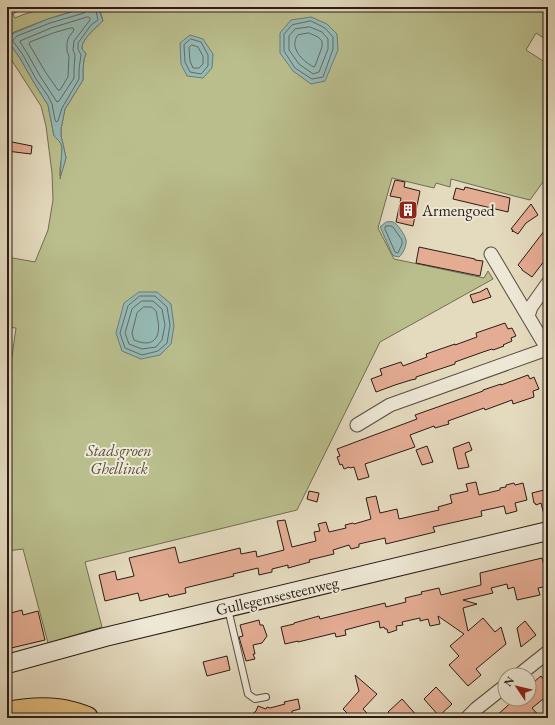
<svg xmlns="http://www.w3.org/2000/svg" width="555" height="725" viewBox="0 0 555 725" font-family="'EB Garamond',serif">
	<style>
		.green { fill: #babe8d; stroke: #726d51 }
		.water { fill: #96bab6; stroke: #6b7b76 }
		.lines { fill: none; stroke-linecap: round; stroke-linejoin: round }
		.shore { stroke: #606b66; stroke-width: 1 }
		.building { fill: #e4ac93; stroke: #2b1c15 }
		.lane-casing { stroke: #594c3f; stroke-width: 8 }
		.street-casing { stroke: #594c3f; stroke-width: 15 }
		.secondary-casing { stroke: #2b1c15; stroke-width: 20 }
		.highway-casing { stroke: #2b1c15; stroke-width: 24 }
		.lane { stroke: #ede7d5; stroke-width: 6 }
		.street { stroke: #ede7d5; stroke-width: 13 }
		.secondary { stroke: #ede7d5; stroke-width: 18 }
		.highway { stroke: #e2bd7f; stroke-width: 22 }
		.labels { text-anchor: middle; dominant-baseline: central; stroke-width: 4; stroke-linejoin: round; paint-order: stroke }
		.poi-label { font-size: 16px; fill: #2b1c15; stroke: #ede7d5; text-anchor: start }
		.park-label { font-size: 16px; font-style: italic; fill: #564d39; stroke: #ede7d5 }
		.street-label { font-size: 16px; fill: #2b1c15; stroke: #ede7d5 }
	</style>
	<rect width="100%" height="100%" fill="#e4dabe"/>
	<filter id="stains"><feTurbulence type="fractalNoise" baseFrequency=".005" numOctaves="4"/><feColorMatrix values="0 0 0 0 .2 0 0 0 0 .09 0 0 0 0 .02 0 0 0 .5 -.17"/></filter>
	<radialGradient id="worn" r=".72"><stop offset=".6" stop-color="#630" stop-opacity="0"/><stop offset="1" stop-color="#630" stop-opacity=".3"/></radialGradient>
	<path class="green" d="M13,7H25L13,14L15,18L22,15L48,7H548V41L536,33L526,50L548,64V175L530,200L514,196L451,179L450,187L436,183L434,188L392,178L378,228L394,259L484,278L488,271L493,279L380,342L297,510L85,562L102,627L48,643L23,549L7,551V391L16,328L7,327V257L35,262L48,230L53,200L52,173L46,126L41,106L7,53V40L20,58L33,81L48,105L54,136L60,142L62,147V157L60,168V176L66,158L63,144L61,136V129L65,109L83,80V69L84,59L86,54C85,52 83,51 82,49C80,41 97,26 103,21L100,10L98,8L70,12L48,19L14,32L7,39V12Z"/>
	<path class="water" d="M85,8H98L103,21C97,26 80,41 82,49C83,51 85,52 86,54L84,59L83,69V80L65,109L61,129V136L63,144L66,158L60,179L62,147L60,142L54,136L48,105L33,81L20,58L7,40V39L14,33L48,19Z
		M311,17L327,24L337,34L338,50L325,81L311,84L293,71L280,53V33L291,20Z
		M190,35L203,39L213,54L212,68L203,78L187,76L181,64L180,43Z
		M386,222C387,222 391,221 393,222C397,223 405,235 406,240C407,245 403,254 399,257L394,256L392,254L381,229L380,227Z
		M139,292H157L171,304L174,326L171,344L160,355L141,359L122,351L116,333L124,303Z"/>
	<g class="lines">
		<path class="shore" d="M87,7V10L84,13L50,23L17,36L13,40V41L23,55L36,79L48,96L52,104L55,120L56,122L58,121L62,108L79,79V69L81,55L78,49V43L91,25L98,20L95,7
			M88,17L90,18V20L74,41L73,50L75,55L74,69V78L59,101L57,102L40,76L27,53L20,42V41L51,28Z
			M311,21L325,28L333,37V49L323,77L312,79L295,68L284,51V34L292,25Z
			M310,27L322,32L328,39V49L319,72L313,74L299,64L289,50V36L295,29Z
			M71,28H73L74,30L69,37L67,42V51L69,56L68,77L60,90H58L46,73L29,44L30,42L53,33Z
			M309,33L318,37L322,41V47L315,66L314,67C303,62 288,47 298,35Z
			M191,39L201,42L208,55V66L201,74L190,72L185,62L184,45Z
			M192,45L198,47L203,56V64L199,68H193L190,61L189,48Z
			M386,226H391L393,227L402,240V244L398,253L395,252L385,229Z
			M140,296H155L167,307L170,325L167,343L158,351L142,355L125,348L120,333L128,306Z
			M142,301H153L162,309L165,325L162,340L156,347L142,349L129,344L125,333L132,309Z
			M144,307H151C152,307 156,311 156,311C157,313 157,318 158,321C161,339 152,348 134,340L132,333L137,313Z"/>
	</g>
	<path class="building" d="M7,141L32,146L31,154L7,151Z
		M395,180L405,182L404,187L420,191L413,226L396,222L401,198L390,196Z
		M465,187L510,198L508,212L453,199L456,188L464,190Z
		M531,204L538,215L526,223L518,234L513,231L512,232L513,230L511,229Z
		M548,226V256L532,277L522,270V269L518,265Z
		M419,247L475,259V260L483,261L480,276L416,263Z
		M487,288L491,297L473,303L470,295L480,292Z
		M505,323L508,329L512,328L516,336L511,338L512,341L503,345L504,346L493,350L492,349L483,352L455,362V364L416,377V379L411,380L395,385L376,392L371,379L382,375L380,369L401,362L403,366L427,357L426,354L455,344V345L477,337L476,333Z
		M528,375L530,379L534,377L539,389L533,391L534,397L513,404L512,400L485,410L484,408L448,421L449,424L435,428L434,426L410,435L415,447L365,464L369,477L358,480L354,467L350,468L349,467L344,469L342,464L340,465L337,457L340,456L337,449L417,419L415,415L483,391V390L501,384V385Z
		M469,442L472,450L465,453L469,467L458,469L453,448Z
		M427,446L433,462L422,465L416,450Z
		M476,482L479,495L500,490V488L506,487V485L514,483L515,485L523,483L527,500L515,503L517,511L506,514L504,506L481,511L482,516L433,527L435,532L386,544L385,538L359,544V547L351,549L349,545L333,550L334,554L309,560L310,562L288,568V565L272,569V572L259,575L258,568L233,574L234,576L185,588L186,593L169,597L168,594L140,601L138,593L105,601L99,575L115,571L117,580L134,576L129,558L175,547L179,563L240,548L241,554L256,551L257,557L284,550L277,521L285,520L292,547L316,541L314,532L320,531L318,524L326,522L329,532L346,528L345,525L353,523L354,524L371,519L366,498L376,496L380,513L397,509L399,519L439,510L438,507L452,503L450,495L468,491L466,484Z
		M548,489V519H545L541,503L536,505L535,503H534L532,493Z
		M309,491L319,493L317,502L307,499Z
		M542,558L545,569H547L548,574V586L538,588L540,595L517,600L514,587L508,589L507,584L491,588L493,593L463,600L477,604L463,608L468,631L483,618L495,632L501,627L506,644L476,669L481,675L468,686L449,665L459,656L450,646L464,634L438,616L440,624L430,626L428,619L420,621V618L402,622L403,625L396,626L397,630L388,633L387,629H385L384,627L380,628L379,621L345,630L346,635L336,637L335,633L298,642V641L285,644L281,627L294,624V623L319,616L320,619L385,603L386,607L406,602L405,598L422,594L421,592L439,588L441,595L481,585L480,573Z
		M22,610L23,615L38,611L45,640L7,649V614Z
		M259,620L260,625H263L267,636L262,643L253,645L255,654H253L255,659L246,661L239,637L243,636L240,625Z
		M525,621L536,635L521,647L517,628Z
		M227,656L230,670L207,676L203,662Z
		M355,675L377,694L363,709L368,714L364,718H352L343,709L359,691Z
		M541,676L544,680L548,677V695L532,708L541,718H494L515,699H529V686Z
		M436,687L452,704L439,716L424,699Z
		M298,699L300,709L292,711L293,718H248L256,711L258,706L266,709L267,707L270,708L285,704L284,702Z
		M402,699L419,718H393L388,712Z"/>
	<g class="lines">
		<defs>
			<path id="lane" d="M228,609L248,694L255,699L266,697"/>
			<path id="street" d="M491,254L548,350
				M528,316L531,307L548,283
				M357,425L390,405L547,349
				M519,675L548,652
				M467,718L476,709L505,686"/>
			<path id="secondary" d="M7,664L105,637L548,531"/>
			<path id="highway" d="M7,713C28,709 51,707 72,713C77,714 82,716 87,718"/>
		</defs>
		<use href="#lane" class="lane-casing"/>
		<use href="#street" class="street-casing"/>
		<use href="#secondary" class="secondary-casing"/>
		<use href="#highway" class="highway-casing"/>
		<use href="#lane" class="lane"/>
		<use href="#street" class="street"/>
		<use href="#secondary" class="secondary"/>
		<use href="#highway" class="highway"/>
	</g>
	<defs>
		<symbol id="building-square" viewBox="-11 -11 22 22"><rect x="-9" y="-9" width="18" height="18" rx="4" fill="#8f2418" stroke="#ede7d5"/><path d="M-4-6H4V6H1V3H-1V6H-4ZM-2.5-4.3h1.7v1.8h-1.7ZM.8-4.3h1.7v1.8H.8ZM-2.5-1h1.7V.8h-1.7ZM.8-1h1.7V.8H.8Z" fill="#fff"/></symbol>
	</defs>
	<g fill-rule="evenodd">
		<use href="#building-square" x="397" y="199" width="22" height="22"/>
	</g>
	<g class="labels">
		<g class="poi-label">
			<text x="422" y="210">Armengoed</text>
		</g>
		<g class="park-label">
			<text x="119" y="450">Stadsgroen<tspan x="119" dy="18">Ghellinck</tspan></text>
		</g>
		<g class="street-label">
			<text transform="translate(277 596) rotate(-13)">Gullegemsesteenweg</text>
		</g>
	</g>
	<rect width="555" height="725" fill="none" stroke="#e4dabe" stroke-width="24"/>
	<rect x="8" y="8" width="539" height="709" fill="none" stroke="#2b1c15" stroke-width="2"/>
	<rect x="12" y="12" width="531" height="701" fill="none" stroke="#2b1c15"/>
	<g transform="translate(517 687) rotate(305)"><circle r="19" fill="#ede7d5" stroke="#9f9688"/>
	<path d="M0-3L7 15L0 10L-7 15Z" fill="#8f2418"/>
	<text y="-6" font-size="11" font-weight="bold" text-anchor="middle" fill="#2b1c15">N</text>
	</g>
	<rect width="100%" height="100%" filter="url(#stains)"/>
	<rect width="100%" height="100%" fill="url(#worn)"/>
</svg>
